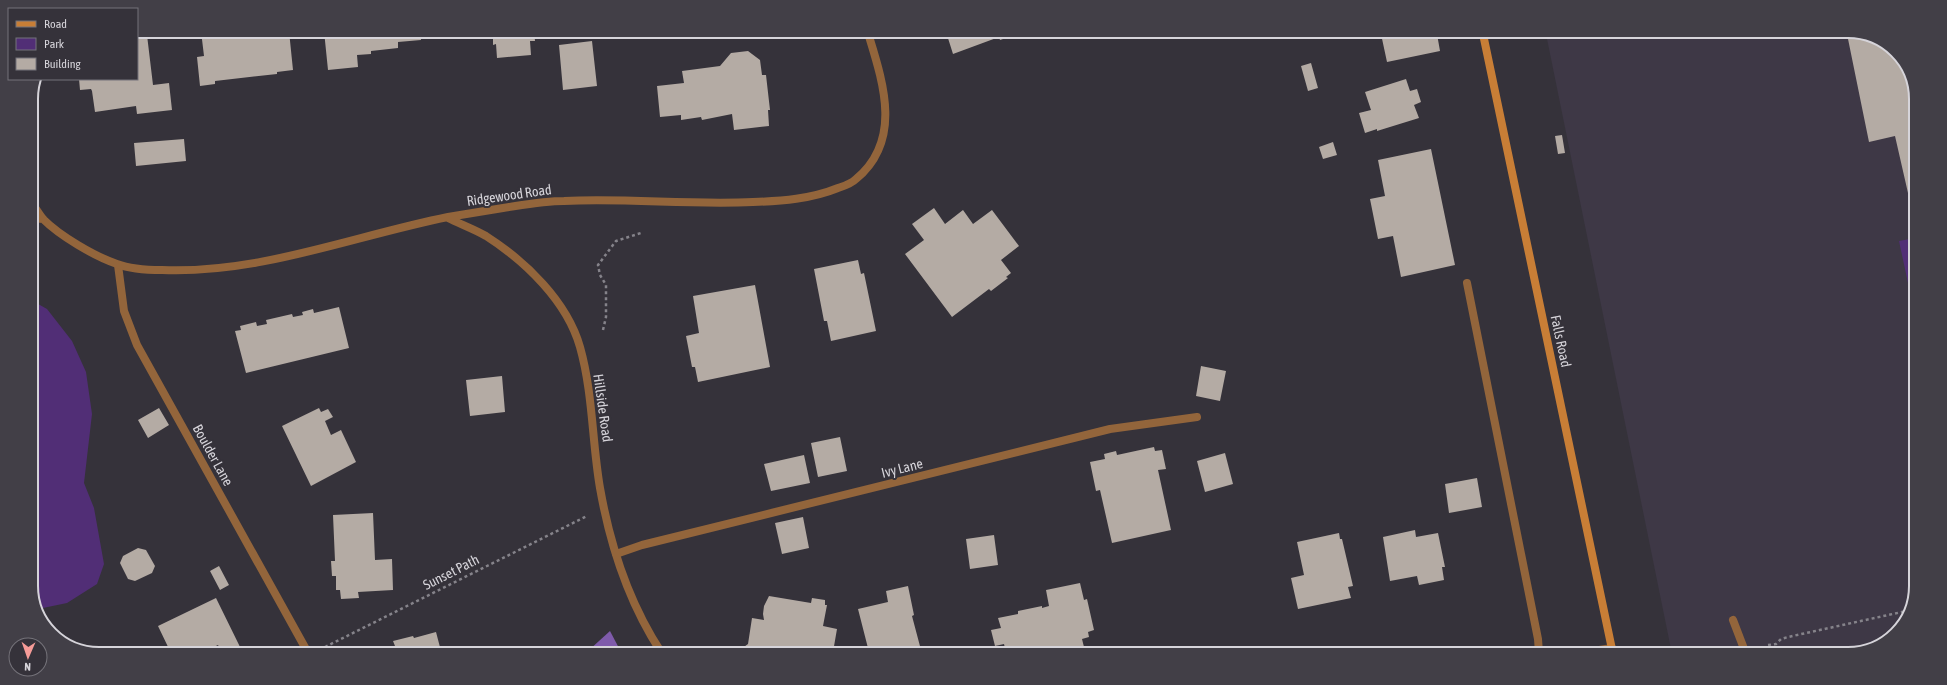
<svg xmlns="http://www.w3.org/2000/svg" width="1947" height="685" viewBox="0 0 1947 685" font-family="'Asap Condensed',sans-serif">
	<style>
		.built { fill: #3e3846 }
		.green { fill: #512e76 }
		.forest { fill: #7f5bab }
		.building { fill: #b4aba4 }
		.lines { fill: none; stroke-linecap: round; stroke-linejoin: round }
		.path { stroke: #85838a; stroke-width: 2.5; stroke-dasharray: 3 3; stroke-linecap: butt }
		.lane { stroke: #93653b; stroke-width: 8 }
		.street { stroke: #93653b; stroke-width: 8 }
		.secondary { stroke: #c87e36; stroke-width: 8 }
		.labels { text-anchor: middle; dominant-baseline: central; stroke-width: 4; stroke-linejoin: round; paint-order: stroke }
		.street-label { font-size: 14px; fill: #d6d4da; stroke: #35323a }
		.rim { fill: none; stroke: #d6d4da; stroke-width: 2 }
	</style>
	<rect width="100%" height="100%" fill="#35323a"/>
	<path class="built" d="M1546,34L1870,35L1902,57L1916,94L1912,608L1889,640L1848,654H1672Z"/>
	<path class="green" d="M1915,238L1914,311L1899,241Z
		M31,300L47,309L72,341L86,372L92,414L84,483L94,508L104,564L97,584L67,603L38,609L31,591Z"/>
	<path class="forest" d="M610,631L621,652L588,651Z"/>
	<path class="building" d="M201,31H289L293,70L277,72V74L215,81V84L200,86L197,57L204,56Z
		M324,31L420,32L421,40L398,42V48L371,51V54L357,55L358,67L328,70Z
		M489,32H534L535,41H530L531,55L497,58L496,44L493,45V38L489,39Z
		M944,33H1021L1000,40L999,37L953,54L947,35L945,36Z
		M1381,34H1437L1440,51L1387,62Z
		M1847,34L1870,35L1902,57L1916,94L1915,192L1908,193L1895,136L1869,142Z
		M147,35L153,85L169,83L172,110L137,114L136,106L95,112L92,91L91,89L80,90L79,79H137V36Z
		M592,41L597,86L563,90L559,45Z
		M748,51L760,60L762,75H766L770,110H768L769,126L734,130L732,114L702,120L701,117L681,120V115L660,117L657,86L684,83L682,71L720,66L731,53Z
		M1311,63L1318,88L1308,91L1301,66Z
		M1406,79L1410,91L1417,89L1421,102L1414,105L1419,118L1377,131V129L1365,133L1359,113L1371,110L1365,92Z
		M1562,135L1565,153L1558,154L1555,136Z
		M184,139L186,161L136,166L134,143Z
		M1333,142L1337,155L1323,159L1319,147Z
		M1431,149L1455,265L1401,277L1393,236L1378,239L1370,199L1385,196L1378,160Z
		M934,208L945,224L963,210L973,224L992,210L1019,246L1001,260L1011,273L1006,277L1008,278L991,291L989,289L952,317L905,254L924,240L912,224Z
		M858,260L861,274L864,273L876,331L831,341L827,321H824L814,269Z
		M755,285L770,367L698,382L695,367H692L686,336L699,333L693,296Z
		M339,307L349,348L246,373L235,331L241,330L240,326L256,322L257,326L267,324L266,320L292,314L293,317L303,315L302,312L313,309L314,313Z
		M1201,366L1226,371L1220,401L1196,396Z
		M502,376L505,412L470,416L466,380Z
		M159,408L169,425L148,438L138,420Z
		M319,408L321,412L328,409L333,417L325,421L331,435L341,430L356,462L311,486L282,426Z
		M840,437L847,471L818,477L811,443Z
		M1154,447L1155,451L1162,450L1166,469L1158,470L1171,530L1112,543L1100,490L1096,491L1090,462L1105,459L1104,454L1116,451L1117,455Z
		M1225,453L1233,484L1205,492L1197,461Z
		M804,455L810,483L771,491L764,464Z
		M1477,478L1482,507L1449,513L1445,484Z
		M373,513L375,560L392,559L393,590L358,592L359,598L341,599L340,590H336V576H332L331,561H335L333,515Z
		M803,517L809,548L782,554L775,523Z
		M1415,530L1416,537L1438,533L1445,567H1442L1444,580L1419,585L1417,576L1390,581L1383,537Z
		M1339,533L1340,539H1342L1353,586L1348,587L1351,598L1298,609L1291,578L1304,575L1297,542Z
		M994,535L998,565L970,569L966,539Z
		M138,548L146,550L155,566L152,573L135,581L128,579L120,563L123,556Z
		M219,566L229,585L220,590L210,571Z
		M1080,583L1084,600L1087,599L1094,630L1088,632L1089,637L1082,639L1085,651L1040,652L1039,648L1021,652H1006L1004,644L995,646L991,630L1001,628L998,618L1018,614V611L1042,606V608L1049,606L1046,590Z
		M908,586L914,615L912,616L921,650L917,652H869L858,609L888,602L886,591Z
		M769,596L811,603L812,598L825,600V605H827L823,626L837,629L833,652H741V649L748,644L752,618L764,620L763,614L764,606Z
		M216,598L242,651H221L218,645L205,651H170L158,626Z
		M436,632L441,651H379L395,646L393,641L413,636L414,638Z"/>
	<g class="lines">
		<path class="path" d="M603,330L606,317V285L600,275L598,265L616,241L641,233
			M1768,645L1776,644L1781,639L1788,637L1911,610
			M325,647L587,516"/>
		<path class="lane" d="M118,265L124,311L137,345L307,651
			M1467,283L1538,639L1539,653
			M616,554L642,545L1110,429L1197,417
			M1733,620L1746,654"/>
		<path class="street" d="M31,202C35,207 39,214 43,219C60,236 94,256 117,264C130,269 149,270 162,270C260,274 353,236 448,217C466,214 485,211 503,208C523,205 544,201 564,201C627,198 690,205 753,202C782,201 811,199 838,188C844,186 851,184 856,179C903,140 883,82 868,33
			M31,218L43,219
			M448,218C460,224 474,229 486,236C525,261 567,301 580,347C593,393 592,442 600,488C610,545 629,603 661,652
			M1580,653L1612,648"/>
		<path class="secondary" d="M1483,34L1613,654"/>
	</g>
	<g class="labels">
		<g class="street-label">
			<text transform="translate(509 195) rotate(-8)">Ridgewood Road</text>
			<text transform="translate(1561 341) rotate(78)">Falls Road</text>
			<text transform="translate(603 408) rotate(82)">Hillside Road</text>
			<text transform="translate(213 455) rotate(61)">Boulder Lane</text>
			<text transform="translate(902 468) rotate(-14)">Ivy Lane</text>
			<text transform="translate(451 572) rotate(-27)">Sunset Path</text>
		</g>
	</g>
	<path d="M0 0H1947V685H0ZM99 38H1848A61 61 0 0 1 1909 99V586A61 61 0 0 1 1848 647H99A61 61 0 0 1 38 586V99A61 61 0 0 1 99 38Z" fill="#423f47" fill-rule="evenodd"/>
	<path class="rim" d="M99 38H1848A61 61 0 0 1 1909 99V586A61 61 0 0 1 1848 647H99A61 61 0 0 1 38 586V99A61 61 0 0 1 99 38Z"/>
	<rect x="8" y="8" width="130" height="72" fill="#35323a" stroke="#75737a"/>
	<rect x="16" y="21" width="20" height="6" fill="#c87e36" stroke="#75737a"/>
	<text x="44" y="28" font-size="12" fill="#d6d4da">Road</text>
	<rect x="16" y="38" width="20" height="12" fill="#512e76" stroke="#75737a"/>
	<text x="44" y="48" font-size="12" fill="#d6d4da">Park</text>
	<rect x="16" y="58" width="20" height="12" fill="#b4aba4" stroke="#75737a"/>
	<text x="44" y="68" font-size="12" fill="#d6d4da">Building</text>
	<g transform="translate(28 657) rotate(182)"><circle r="19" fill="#35323a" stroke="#75737a"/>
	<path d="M0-3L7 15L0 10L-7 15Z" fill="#f59b98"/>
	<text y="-6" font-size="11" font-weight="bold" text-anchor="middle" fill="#d6d4da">N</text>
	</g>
</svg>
